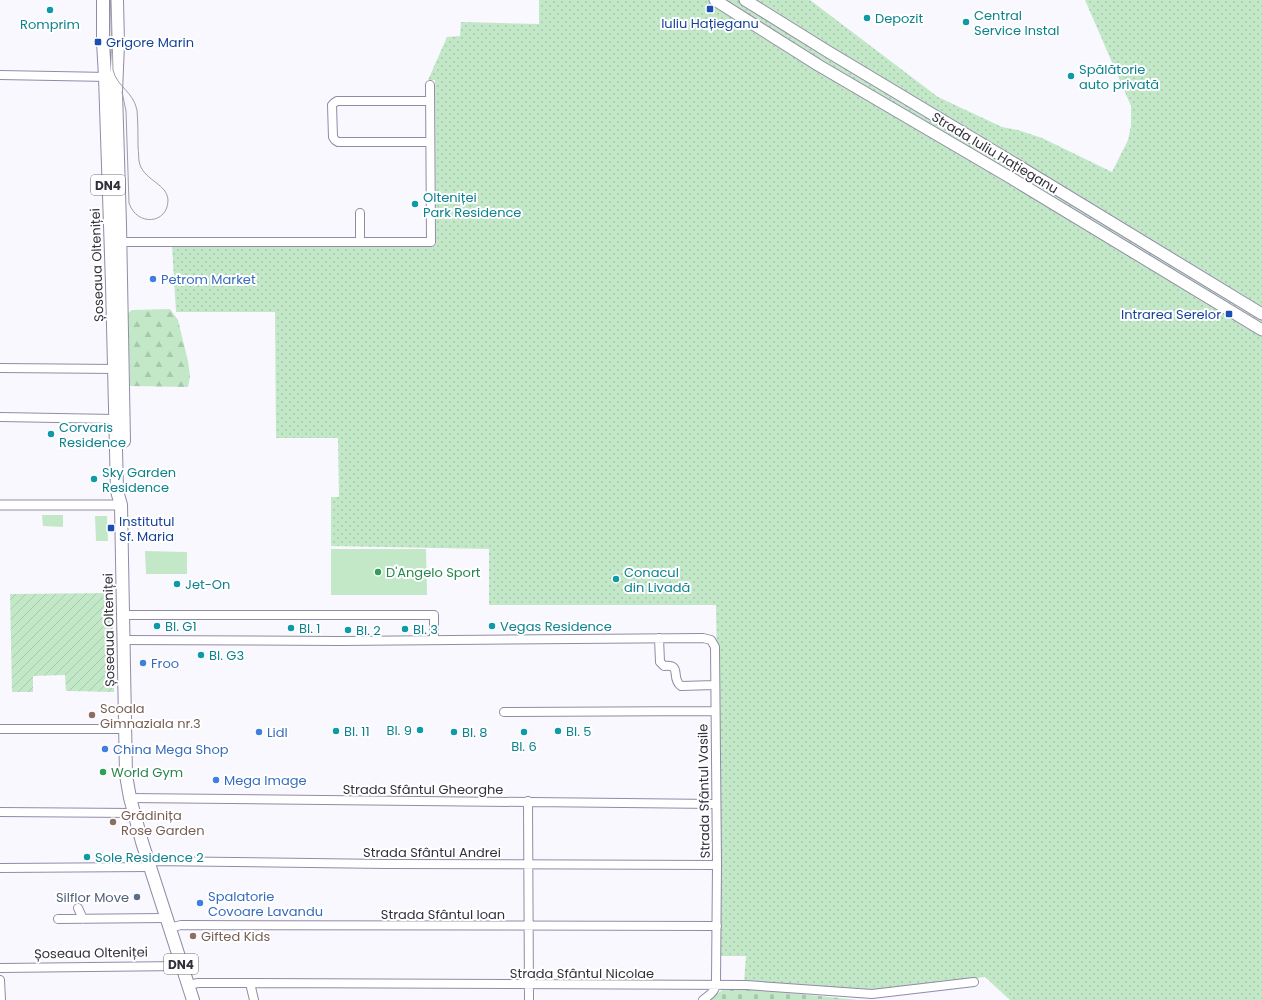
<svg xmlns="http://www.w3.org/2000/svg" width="1262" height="1000" viewBox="0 0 1262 1000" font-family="Poppins,sans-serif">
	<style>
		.grass { fill: url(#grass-dots) }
		.forest { fill: url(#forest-firs) }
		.cemetery { fill: url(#cemetery-stones) }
		.park { fill: #c3e8c8 }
		.garden { fill: url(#garden-furrows) }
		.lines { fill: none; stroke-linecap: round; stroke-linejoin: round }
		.minor-casing { stroke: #928ba7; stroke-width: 10 }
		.tertiary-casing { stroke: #928ba7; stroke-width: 11 }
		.secondary-casing { stroke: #928ba7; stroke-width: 13 }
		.primary-casing { stroke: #928ba7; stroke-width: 14 }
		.minor { stroke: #fff; stroke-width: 8 }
		.tertiary { stroke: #fff; stroke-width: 9 }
		.secondary { stroke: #fff; stroke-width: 11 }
		.primary { stroke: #fff; stroke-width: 12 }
		.tram { stroke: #9f9ea6; stroke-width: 1 }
		.transit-dot { fill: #1a4fb4; stroke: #fff; stroke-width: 1.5 }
		.culture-dot { fill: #0f9aa8; stroke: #fff; stroke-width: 1.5 }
		.shop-dot { fill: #3f7fe0; stroke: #fff; stroke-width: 1.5 }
		.leisure-dot { fill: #2e9e5b; stroke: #fff; stroke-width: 1.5 }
		.education-dot { fill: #8d6e63; stroke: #fff; stroke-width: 1.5 }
		.service-dot { fill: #5c6f8a; stroke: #fff; stroke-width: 1.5 }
		.labels { text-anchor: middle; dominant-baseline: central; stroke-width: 4; stroke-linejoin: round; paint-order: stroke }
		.shield { fill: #fff; stroke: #706e76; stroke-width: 1 }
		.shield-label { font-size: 12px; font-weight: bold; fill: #32303b }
		.culture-label { font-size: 13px; fill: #0d838f; stroke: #fff; text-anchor: start }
		.transit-label { font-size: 13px; fill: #164399; stroke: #fff; text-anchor: start }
		.street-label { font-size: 13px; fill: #32303b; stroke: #fff }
		.shop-label { font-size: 13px; fill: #366cbe; stroke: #fff; text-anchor: start }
		.leisure-label { font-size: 13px; fill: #27864d; stroke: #fff; text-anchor: start }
		.education-label { font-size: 13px; fill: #785e54; stroke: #fff; text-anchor: start }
		.service-label { font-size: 13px; fill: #4e5e75; stroke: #fff; text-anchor: end }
	</style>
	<defs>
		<pattern id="grass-dots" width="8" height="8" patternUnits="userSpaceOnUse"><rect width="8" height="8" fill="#c3e8c8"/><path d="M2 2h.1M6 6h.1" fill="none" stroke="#a8c7ad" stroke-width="1.8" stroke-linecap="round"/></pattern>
		<pattern id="forest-firs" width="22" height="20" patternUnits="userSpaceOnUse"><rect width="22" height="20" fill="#c3e8c8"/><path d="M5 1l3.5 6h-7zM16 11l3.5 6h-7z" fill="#a8c7ad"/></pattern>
		<pattern id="cemetery-stones" width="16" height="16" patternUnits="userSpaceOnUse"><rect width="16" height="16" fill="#c3e8c8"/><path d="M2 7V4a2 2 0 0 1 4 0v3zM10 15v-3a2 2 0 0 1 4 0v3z" fill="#a8c7ad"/></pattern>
		<pattern id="garden-furrows" width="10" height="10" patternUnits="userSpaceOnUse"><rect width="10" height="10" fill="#c3e8c8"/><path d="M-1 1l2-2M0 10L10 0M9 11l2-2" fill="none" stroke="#a8c7ad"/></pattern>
	</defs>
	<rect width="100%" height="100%" fill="#f9f8fe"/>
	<path class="grass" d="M539,0H810L938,97L1002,127L1018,130L1042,138L1112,172L1128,140L1131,126V106L1085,0H1262V1000H1010L985,977L867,991L744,983L746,956H721L716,605H489V549L331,546V497H339L338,438H276L275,312H176L172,246L309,247L436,245L435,80H428L447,37L460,36L461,22L539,24Z"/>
	<path class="forest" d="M170,309L178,320L188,361L190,377L188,387L130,386L128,313L132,310Z"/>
	<path class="cemetery" d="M744,988L858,1000H708L724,989Z"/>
	<path class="park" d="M42,515H63V527L43,526Z
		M95,516H107L108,541H96Z
		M331,549H426L427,595H331Z
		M145,551L187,552V574H146Z"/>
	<path class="garden" d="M112,593L114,692L66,691L65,675L33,676V692H12L10,594Z"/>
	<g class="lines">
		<defs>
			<path id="minor" d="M0,75L109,77
				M430,101H337L334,103L332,105L333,137L335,140L338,142H430
				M360,213V242
				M120,242H431L430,85
				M0,368L119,369
				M0,417L115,419
				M123,615H434V640
				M659,638L660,662L664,666C683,664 670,678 681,686L715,685
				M123,640L339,641L703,638L711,640L715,647L717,865L716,981C716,991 711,994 703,1000
				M504,712L715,711
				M0,729H125
				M130,798L716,804
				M528,801L529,1000
				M0,812L134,813
				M147,861L386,864L717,865
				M0,868L149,867
				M78,908L83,919
				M58,919L165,918
				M169,928L181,925L717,926
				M0,968L182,966
				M0,980L1,1000
				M250,983L254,1000
				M188,985L198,983H250L746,985L872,994L974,982"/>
			<path id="tertiary" d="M0,505H121"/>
			<path id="secondary" d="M715,0L818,65L1011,178L1262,330
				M745,0L827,51L1012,162L1262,314"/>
			<path id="primary" d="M103,0V42L105,77L112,284L117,491L121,505L126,775L130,798L142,842L193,1000
				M117,0L118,44L116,92L120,225L124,441"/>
		</defs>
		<use href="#minor" class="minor-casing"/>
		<use href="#tertiary" class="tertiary-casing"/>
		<use href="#secondary" class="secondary-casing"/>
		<use href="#primary" class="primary-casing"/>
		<use href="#minor" class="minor"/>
		<use href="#tertiary" class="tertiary"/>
		<use href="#secondary" class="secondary"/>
		<use href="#primary" class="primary"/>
		<path class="tram" d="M111,0L113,70C117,87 133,91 137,110C138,122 138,135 138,147C139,153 138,160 140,165C146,181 167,184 168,200C168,224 137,227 129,203L126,111L122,92"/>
	</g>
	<g class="transit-dot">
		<rect x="706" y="5" width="8" height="8" rx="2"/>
		<rect x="94" y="38" width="8" height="8" rx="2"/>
		<rect x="1225" y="310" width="8" height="8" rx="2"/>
		<rect x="107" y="524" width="8" height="8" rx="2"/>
	</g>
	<g class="culture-dot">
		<circle cx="50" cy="10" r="4"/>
		<circle cx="867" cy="18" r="4"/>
		<circle cx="966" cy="22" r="4"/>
		<circle cx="1071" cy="76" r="4"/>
		<circle cx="415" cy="204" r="4"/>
		<circle cx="51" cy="434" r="4"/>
		<circle cx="94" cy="479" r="4"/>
		<circle cx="616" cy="579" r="4"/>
		<circle cx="177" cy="584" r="4"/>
		<circle cx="157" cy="626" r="4"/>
		<circle cx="492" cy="626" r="4"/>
		<circle cx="291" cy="628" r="4"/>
		<circle cx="405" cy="629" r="4"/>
		<circle cx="348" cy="630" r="4"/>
		<circle cx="201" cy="655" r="4"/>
		<circle cx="420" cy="730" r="4"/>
		<circle cx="336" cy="731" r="4"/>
		<circle cx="558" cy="731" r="4"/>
		<circle cx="454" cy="732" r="4"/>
		<circle cx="524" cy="732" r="4"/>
		<circle cx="87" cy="857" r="4"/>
	</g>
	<g class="shop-dot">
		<circle cx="153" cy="279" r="4"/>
		<circle cx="143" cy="663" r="4"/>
		<circle cx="259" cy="732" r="4"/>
		<circle cx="105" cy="749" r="4"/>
		<circle cx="216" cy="780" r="4"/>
		<circle cx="200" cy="903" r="4"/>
	</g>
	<g class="leisure-dot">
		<circle cx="378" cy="572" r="4"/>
		<circle cx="103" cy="772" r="4"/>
	</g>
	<g class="education-dot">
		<circle cx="92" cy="715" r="4"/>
		<circle cx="113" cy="822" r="4"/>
		<circle cx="193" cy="936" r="4"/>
	</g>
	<circle class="service-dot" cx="137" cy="897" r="4"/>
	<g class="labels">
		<g class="shield">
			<rect x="91" y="175" width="34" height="20" rx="3"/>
			<rect x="164" y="954" width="34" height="20" rx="3"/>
		</g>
		<g class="shield-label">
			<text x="108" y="185">DN4</text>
			<text x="181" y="964">DN4</text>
		</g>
		<g class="culture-label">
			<text x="974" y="15">Central<tspan x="974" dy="15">Service Instal</tspan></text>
			<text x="875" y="18">Depozit</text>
			<text x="50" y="24" text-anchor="middle">Romprim</text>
			<text x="1079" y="69">Spălătorie<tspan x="1079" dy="15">auto privată</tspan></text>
			<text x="423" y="197">Olteniței<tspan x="423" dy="15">Park Residence</tspan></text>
			<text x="59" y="427">Corvaris<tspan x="59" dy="15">Residence</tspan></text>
			<text x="102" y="472">Sky Garden<tspan x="102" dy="15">Residence</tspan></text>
			<text x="624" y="572">Conacul<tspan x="624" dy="15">din Livadă</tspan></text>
			<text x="185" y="584">Jet-On</text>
			<text x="165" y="626">Bl. G1</text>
			<text x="500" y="626">Vegas Residence</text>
			<text x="299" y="628">Bl. 1</text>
			<text x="413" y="629">Bl. 3</text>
			<text x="356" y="630">Bl. 2</text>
			<text x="209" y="655">Bl. G3</text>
			<text x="412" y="730" text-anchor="end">Bl. 9</text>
			<text x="344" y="731">Bl. 11</text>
			<text x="566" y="731">Bl. 5</text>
			<text x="462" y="732">Bl. 8</text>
			<text x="524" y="746" text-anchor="middle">Bl. 6</text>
			<text x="95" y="857">Sole Residence 2</text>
		</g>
		<g class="transit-label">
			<text x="710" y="23" text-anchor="middle">Iuliu Hațieganu</text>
			<text x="106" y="42">Grigore Marin</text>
			<text x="1221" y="314" text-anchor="end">Intrarea Serelor</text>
			<text x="119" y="521">Institutul<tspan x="119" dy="15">Sf. Maria</tspan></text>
		</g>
		<g class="street-label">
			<text transform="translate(995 153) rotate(31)">Strada Iuliu Hațieganu</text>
			<text transform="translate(97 265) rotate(-92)">Șoseaua Olteniței</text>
			<text transform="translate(109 630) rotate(-91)">Șoseaua Olteniței</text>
			<text x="423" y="789">Strada Sfântul Gheorghe</text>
			<text transform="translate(704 791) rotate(-91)">Strada Sfântul Vasile</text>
			<text x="432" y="852">Strada Sfântul Andrei</text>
			<text x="443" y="914">Strada Sfântul Ioan</text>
			<text transform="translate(91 953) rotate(-1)">Șoseaua Olteniței</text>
			<text x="582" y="973">Strada Sfântul Nicolae</text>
		</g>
		<g class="shop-label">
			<text x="161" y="279">Petrom Market</text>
			<text x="151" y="663">Froo</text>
			<text x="267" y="732">Lidl</text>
			<text x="113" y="749">China Mega Shop</text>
			<text x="224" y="780">Mega Image</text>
			<text x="208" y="896">Spalatorie<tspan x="208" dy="15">Covoare Lavandu</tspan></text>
		</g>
		<g class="leisure-label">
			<text x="386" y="572">D'Angelo Sport</text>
			<text x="111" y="772">World Gym</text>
		</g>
		<g class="education-label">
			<text x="100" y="708">Scoala<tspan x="100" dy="15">Gimnaziala nr.3</tspan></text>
			<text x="121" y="815">Grădinița<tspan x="121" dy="15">Rose Garden</tspan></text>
			<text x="201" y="936">Gifted Kids</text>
		</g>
		<g class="service-label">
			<text x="129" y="897">Silflor Move</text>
		</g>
	</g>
</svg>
